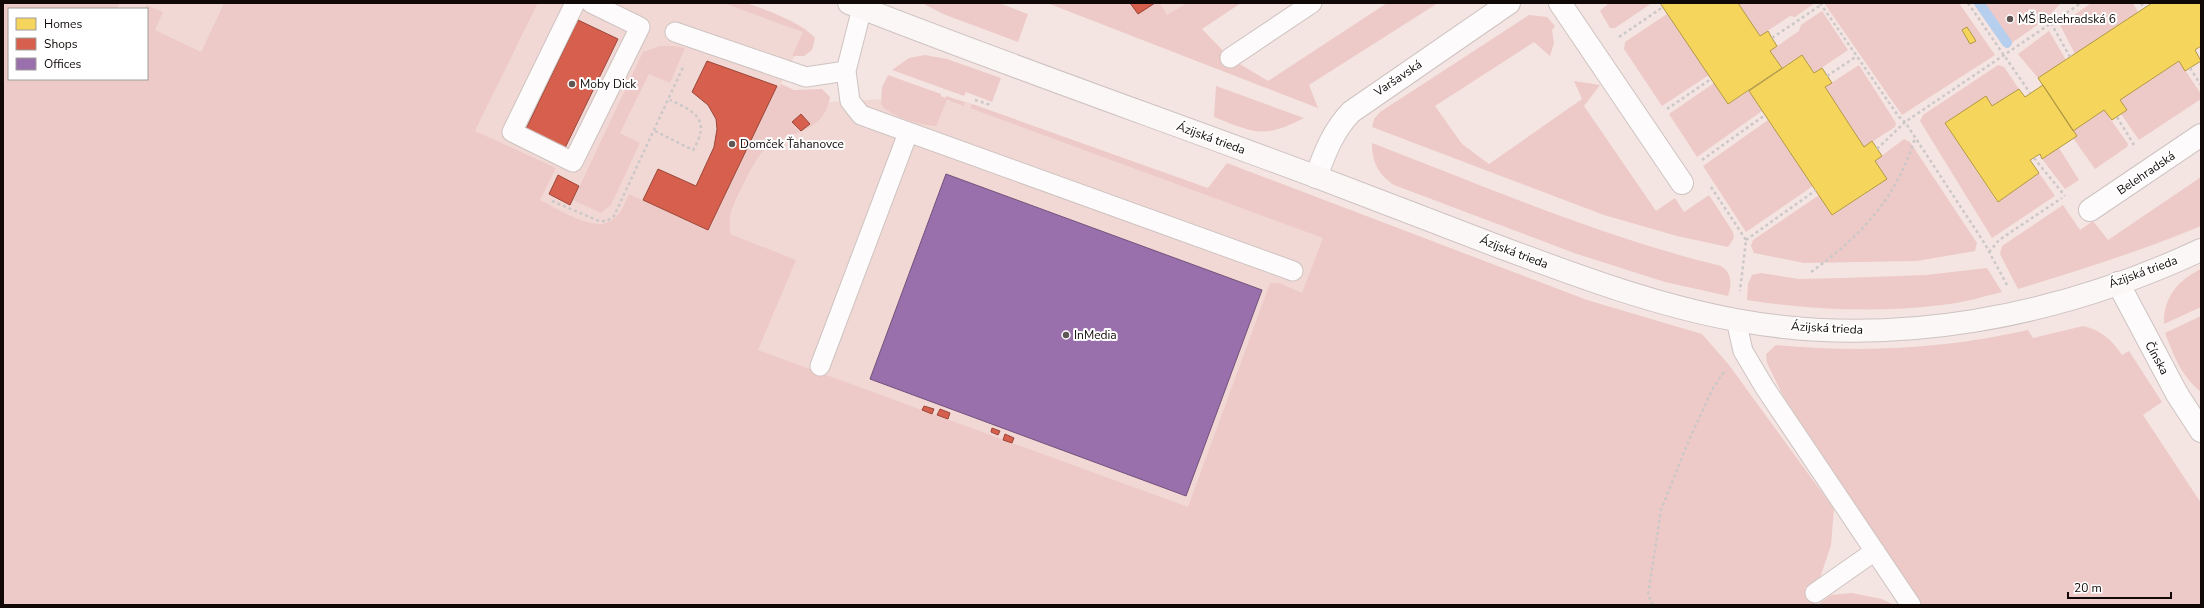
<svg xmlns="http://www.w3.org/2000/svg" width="2204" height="608" viewBox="0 0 2204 608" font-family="'Nunito Sans',sans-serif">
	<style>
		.built { fill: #f1d8d5 }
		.green { fill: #edcac7 }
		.homes { fill: #f6d55c; stroke: #b19843 }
		.shops { fill: #d6604d; stroke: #9b4638 }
		.offices { fill: #9970ab; stroke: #70517a }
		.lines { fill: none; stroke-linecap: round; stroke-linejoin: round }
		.stream { stroke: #b6cfee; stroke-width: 10 }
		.lane-casing { stroke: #cec3c1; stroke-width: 21 }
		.street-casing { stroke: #cec3c1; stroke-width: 24 }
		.secondary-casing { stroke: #cec3c1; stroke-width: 24 }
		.path { stroke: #ccc8c7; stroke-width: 2.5; stroke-dasharray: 3 3; stroke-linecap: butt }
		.lane { stroke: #fdfbfb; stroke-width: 19 }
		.street { stroke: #fdfbfb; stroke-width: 22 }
		.secondary { stroke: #fbf7f7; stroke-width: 22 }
		.poi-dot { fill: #605655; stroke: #fff; stroke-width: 1.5 }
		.labels { text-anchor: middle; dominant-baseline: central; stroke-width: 4; stroke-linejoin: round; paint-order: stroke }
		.poi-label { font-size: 12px; fill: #110908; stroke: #fff; text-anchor: start }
		.street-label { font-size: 12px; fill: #110908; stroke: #fff }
	</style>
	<rect width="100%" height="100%" fill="#f4e5e3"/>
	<path class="built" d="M3,3H224L201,52L147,43V9H9V79L3,164Z
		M538,3H745L792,21L807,30L781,84L784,96L829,102L883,99L967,102L1332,234L1197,530L595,307L475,131Z
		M1160,3H1187L1167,16Z"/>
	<path class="green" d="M3,3H120L117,9H9V79H147V9H145L147,5L163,12L155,30L201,52L224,3H538L475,131L556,168L540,200C556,208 597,234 612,220C621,214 625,203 629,194L708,230L777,86L780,87L781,84L794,90L822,89L830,97C823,137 786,130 764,150C754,160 736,198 731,212C729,218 730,227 730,234L796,260L758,350L1188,507L1270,283H1279L1302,293L1323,238L970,108L972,104L1208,188L1227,163L1587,300L1702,334L1729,365L1834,509L1831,545L1820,578L1805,588L1816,605H3Z
		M723,3C730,3 739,2 745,3C764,8 803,24 815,38L812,50L804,56H792L803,32Z
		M922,3H999L1028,14L1018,42L943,14Z
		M1047,3H1160L1167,15L1187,3H1241L1202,29L1230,58L1268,81L1387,3H1438L1309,85L1318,108Z
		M1609,3H1652L1615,28H1610L1600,11Z
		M1738,3H1815L1795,17L1790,16L1760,36Z
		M1824,3H1959L1995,55L1902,115Z
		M1976,3H2061L2047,18L2006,47Z
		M2091,3H2133L2138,12L2075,54L2060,25Z
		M1822,11L1848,50L1814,73L1802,55L1782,68L1770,51L1799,31L1801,25Z
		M1667,14L1709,75L1662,106L1624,49L1625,42Z
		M1529,15L1547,17L1555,26L1552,30L1554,43L1550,56L1534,42L1435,106L1462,144L1489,164L1582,99L1574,81L1600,85L1584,106L1656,211L1675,198L1684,212L1709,195L1733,232L1734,238L1728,247L1677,236L1604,215L1372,127L1374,119L1380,112Z
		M2049,31L2066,60L2038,78L2018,54Z
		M660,46H673L685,48L670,83L649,74L620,133L640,143L611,205L601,213L573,200L643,52Z
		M925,55L947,59L1001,78L992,102L966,92L964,96L892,70L909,58Z
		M2179,61L2201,94V99L2139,140L2121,114L2127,110L2120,100Z
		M1859,65L1896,123L1895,127L1864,147L1825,87Z
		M1998,65L2004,67L2019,89L1992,106L1986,97L1945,123L1997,202L2039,173L2055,196L1992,238L1920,121L1923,115Z
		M888,75L941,94V96L945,98L946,96L965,102L964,106L947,100L936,126C918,125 893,117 881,105L882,87Z
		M1714,83L1728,104L1749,91L1762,111L1697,157L1669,114Z
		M1216,86L1304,118C1263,139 1255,133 1214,117Z
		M2104,110L2128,144L2127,147L2095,169L2073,138L2077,136L2073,131Z
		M1768,120L1813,186L1746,232L1703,166Z
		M1904,139L1910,142L1977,243L1975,251L1917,261L1804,263L1754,253L1751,246L1753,240L1819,195L1833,215L1887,179L1875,161Z
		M1372,143C1487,187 1601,237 1721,266C1732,273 1732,284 1728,296L1665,282L1574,253L1394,185C1378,174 1372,162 1372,143Z
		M2059,148L2079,180L2065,189L2042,159Z
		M2201,177V226C2141,251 2080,270 2018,289L2000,254L2002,246L2063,205L2080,230L2093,221L2108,240Z
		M1987,268L2002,292C1982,297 1962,303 1942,305C1877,313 1812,310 1747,300L1748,284L1752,275L1761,273L1799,279L1844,278L1926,275Z
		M2201,269V307L2164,324C2163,298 2178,280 2201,269Z
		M2201,316V392C2181,376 2174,356 2165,333Z
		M2083,326C2101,330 2112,340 2122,355L2129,351L2162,402L2143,415L2201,503V605H1922L1783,396L1767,363L1766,354L1776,345C1863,353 1943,349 2028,330L2033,338Z
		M1852,593L1882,599L1894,605H1817L1831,595Z"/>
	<path class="homes" d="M1660,3H1738L1760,36L1768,31L1772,38L1777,46L1770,51L1782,68L1728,104Z
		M2152,3H2201V46L2195,50L2201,61L2185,71L2179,61L2120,100L2127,110L2112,120L2104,110L2073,131L2038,78Z
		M1967,27L1976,41L1970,44L1962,30Z
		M1802,55L1814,73L1822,68L1832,83L1825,87L1864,147L1872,141L1882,156L1875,161L1887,179L1832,215L1749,91Z
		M2043,85L2077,136L2042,159L2040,154L2030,160L2039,173L1998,202L1945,123L1986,96L1992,106L2019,89L2025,97Z"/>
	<path class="shops" d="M1130,3H1155L1138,14Z
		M578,20L618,39L565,148L526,129Z
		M707,61L777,86L708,230L643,200L658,169L696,186L714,147L717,129L716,119L708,105L692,92Z
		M801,114L810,124L801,131L792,122Z
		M558,175L579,186L570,205L549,194Z
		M924,406L934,409L932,414L922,410Z
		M940,409L950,413L948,419L937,415Z
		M992,428L1000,431L998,435L991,432Z
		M1005,434L1014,438L1012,443L1003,440Z"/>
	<path class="offices" d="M946,174L1262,290L1186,496L870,379Z"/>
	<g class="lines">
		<path class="stream" d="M1979,3L2007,43"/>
		<defs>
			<path id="lane" d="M575,3L512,132L573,162L640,27L591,3
				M862,8L846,71L850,101L861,115L1293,271
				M675,32L806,77L846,71
				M1230,58L1312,3
				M1736,320L1743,351L1765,388L1911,605
				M820,366L908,133
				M1815,593L1875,551"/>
			<path id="street" d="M1560,3L1682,183
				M1316,177C1325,152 1333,131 1351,112L1509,3
				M2090,210L2201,135
				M2118,283L2177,394L2201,431"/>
			<path id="secondary" d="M849,3C1004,64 1162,119 1317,177C1378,200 1437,223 1497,246C1575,275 1654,305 1736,320C1893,349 2057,317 2201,250"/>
		</defs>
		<use href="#lane" class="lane-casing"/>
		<use href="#street" class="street-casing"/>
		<use href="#secondary" class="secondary-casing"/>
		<path class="path" d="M1820,3L1899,117L1905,122L1985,244L2007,285
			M1968,3L2030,93
			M2141,3L2144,8
			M2051,23L2070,57
			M1619,37L1663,7
			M1772,38L1821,5
			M2190,68L2201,85
			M1827,76L1857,56
			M975,100L991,105
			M1667,109L1711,79
			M2117,117L2134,145
			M655,131L693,150C711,120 696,112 670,100
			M1877,149L1905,122L2081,3
			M2034,158L2065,196
			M1702,160L1765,115
			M1711,187L1746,240L1740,291
			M552,201L599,221H607L614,216L684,65
			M1746,240L1816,190
			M1989,252L1999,240L2062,198
			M1811,272C1862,235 1896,199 1915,138
			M1653,605L1648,595L1661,510L1689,440L1713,388L1724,372"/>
		<use href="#lane" class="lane"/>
		<use href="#street" class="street"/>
		<use href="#secondary" class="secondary"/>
	</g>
	<g class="poi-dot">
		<circle cx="2010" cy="19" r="4"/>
		<circle cx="572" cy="84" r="4"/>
		<circle cx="732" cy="144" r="4"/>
		<circle cx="1066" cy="335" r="4"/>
	</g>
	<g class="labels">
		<g class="poi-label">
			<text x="2018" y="19">MŠ Belehradská 6</text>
			<text x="580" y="84">Moby Dick</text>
			<text x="740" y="144">Domček Ťahanovce</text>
			<text x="1074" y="335">InMedia</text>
		</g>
		<g class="street-label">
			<text transform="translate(1398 78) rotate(-34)">Varšavská</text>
			<text transform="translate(1211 138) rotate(20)">Ázijská trieda</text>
			<text transform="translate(2146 173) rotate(-34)">Belehradská</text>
			<text transform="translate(1514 252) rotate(21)">Ázijská trieda</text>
			<text transform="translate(2143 272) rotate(-20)">Ázijská trieda</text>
			<text transform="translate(1827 328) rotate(3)">Ázijská trieda</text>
			<text transform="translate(2157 358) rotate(61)">Čínska</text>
		</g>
	</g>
	<rect width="2204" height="608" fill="none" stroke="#110908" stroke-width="8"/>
	<rect x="8" y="8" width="140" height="72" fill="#ffffff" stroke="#a09d9c"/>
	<rect x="16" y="18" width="20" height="12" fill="#f6d55c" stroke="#a09d9c"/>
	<text x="44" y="28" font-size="12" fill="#110908">Homes</text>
	<rect x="16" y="38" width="20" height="12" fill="#d6604d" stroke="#a09d9c"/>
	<text x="44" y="48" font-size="12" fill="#110908">Shops</text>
	<rect x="16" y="58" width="20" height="12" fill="#9970ab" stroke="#a09d9c"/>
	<text x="44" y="68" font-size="12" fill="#110908">Offices</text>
	<path d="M2068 592v6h103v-6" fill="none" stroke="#110908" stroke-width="2"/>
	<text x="2074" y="592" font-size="12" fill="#110908" stroke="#ffffff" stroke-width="3" paint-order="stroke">20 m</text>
</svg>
